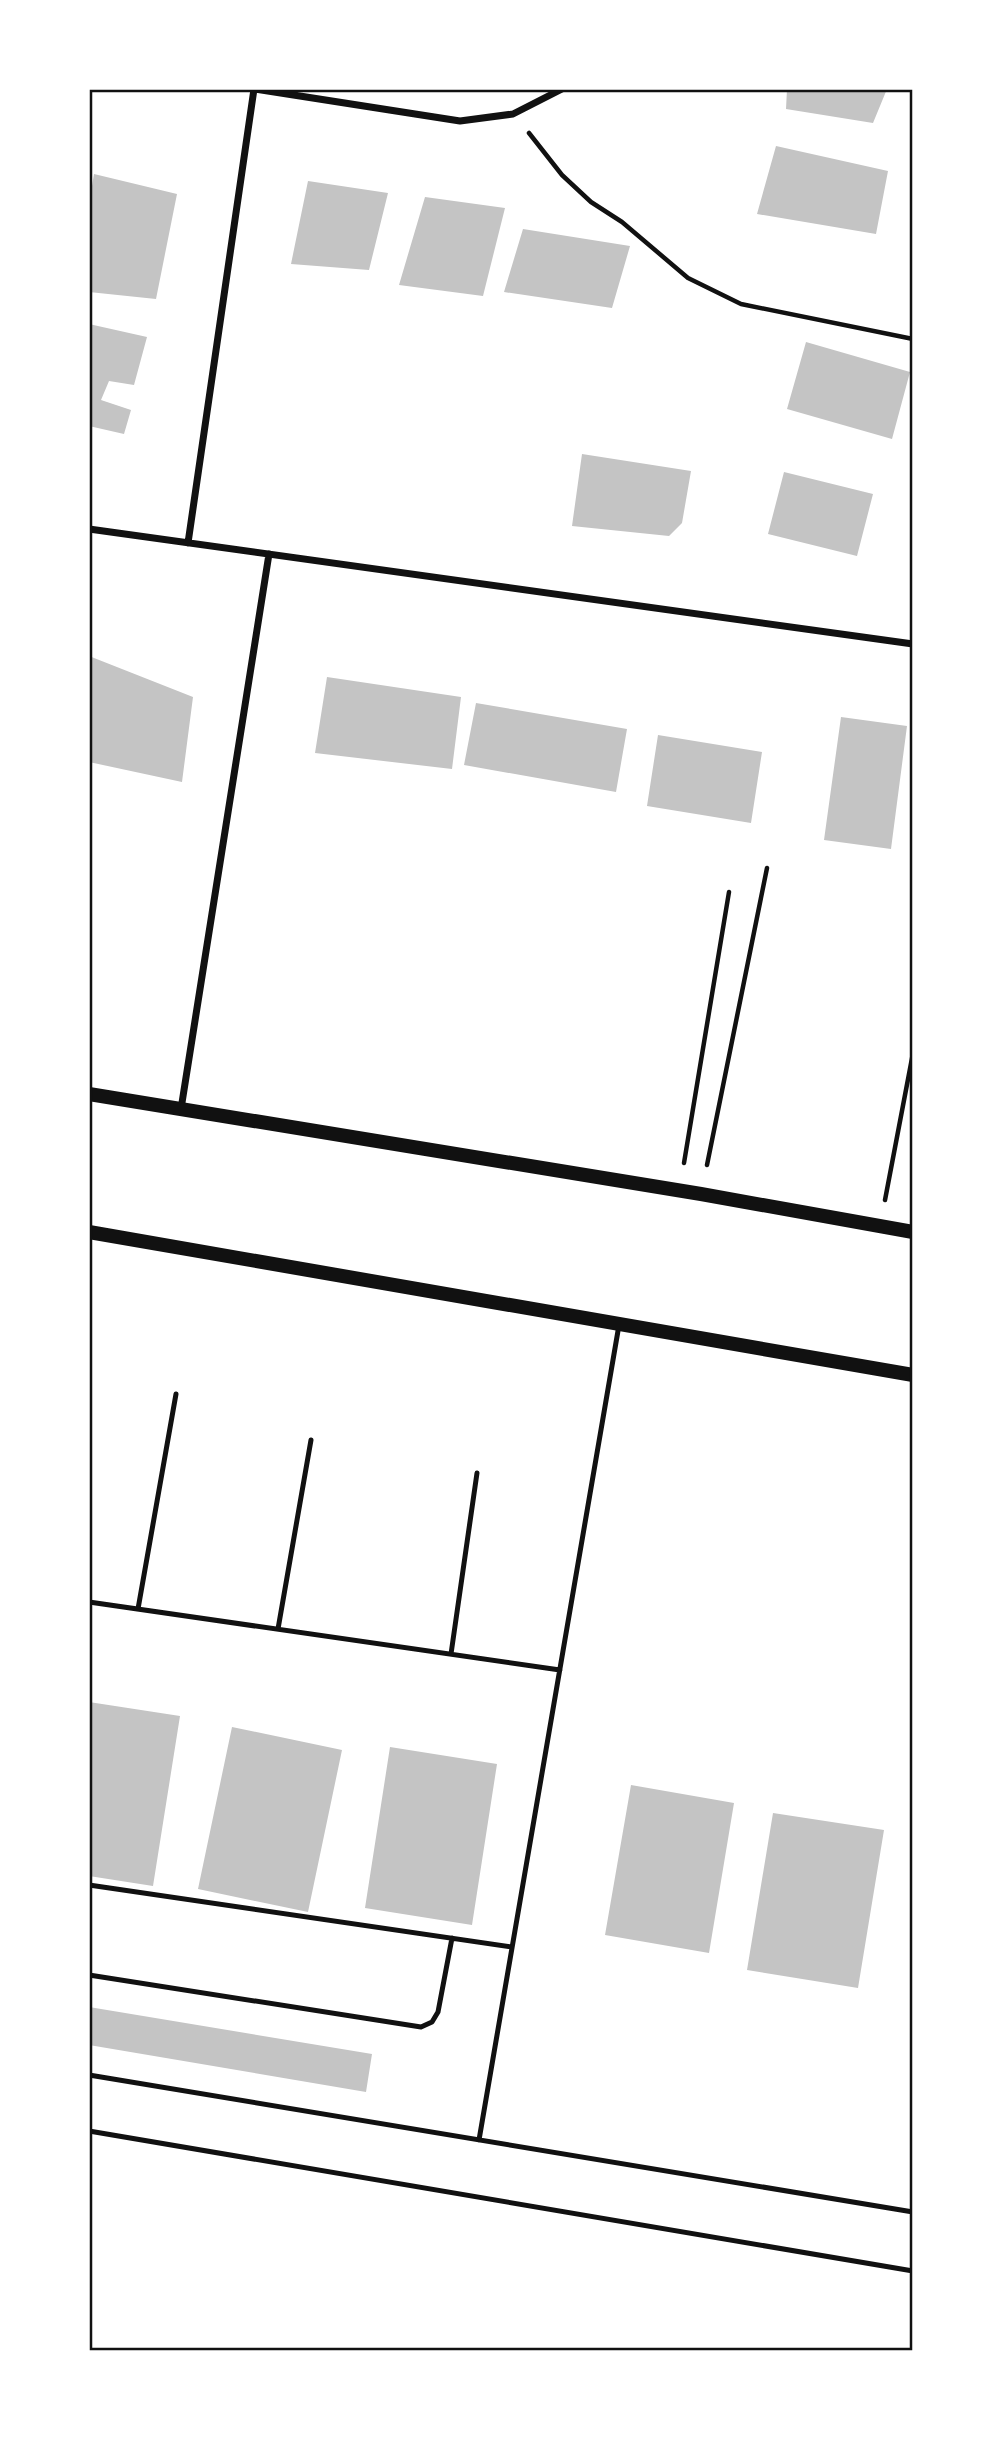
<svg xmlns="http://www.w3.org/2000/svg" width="1002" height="2440" viewBox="0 0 1002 2440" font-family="Rubik,sans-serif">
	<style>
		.building { fill: #c4c4c4 }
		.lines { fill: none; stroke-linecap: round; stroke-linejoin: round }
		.path { stroke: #111; stroke-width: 4.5 }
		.service { stroke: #111; stroke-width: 5 }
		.minor { stroke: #111; stroke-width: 7 }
		.secondary { stroke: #111; stroke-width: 14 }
		.neatline { fill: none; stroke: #111; stroke-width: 2.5 }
	</style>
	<rect width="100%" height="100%" fill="#fff"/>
	<path class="building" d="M787,89H887L873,123L786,109Z
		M776,146L888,171L876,234L757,214Z
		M94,174L177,194L156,299L89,292V204Z
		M308,181L388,193L369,270L291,264Z
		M425,197L505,208L483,296L399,285Z
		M523,229L630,246L612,308L504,292Z
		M89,324L147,337L134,385L109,381L101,400L131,410L124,434L89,426Z
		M806,342L910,372L892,439L787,409Z
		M582,454L691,471L682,523L669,536L572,526Z
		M784,472L873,494L857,556L768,534Z
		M89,656L193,697L182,782L89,762Z
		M327,677L461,697L452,769L315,753Z
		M476,703L627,729L616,792L464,765Z
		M841,717L907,726L891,849L824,840Z
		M658,735L762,752L751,823L647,806Z
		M89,1702L180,1716L153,1886L89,1876Z
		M232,1727L342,1750L308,1912L198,1889Z
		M390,1747L497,1764L472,1925L365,1908Z
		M631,1785L734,1803L709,1953L605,1935Z
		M773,1813L884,1830L858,1988L747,1970Z
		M89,2007L372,2054L366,2092L89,2045Z"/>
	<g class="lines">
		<path class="path" d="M529,133L562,175L591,202L622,222L688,278L741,304L913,339
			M684,1163L729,892
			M707,1165L767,868
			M885,1200L913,1053"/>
		<path class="service" d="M89,1602L560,1670
			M138,1609L176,1394
			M278,1629L311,1440
			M451,1654L477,1473
			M89,1885L512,1947
			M89,1975L421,2027L432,2022L438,2012L452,1938
			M89,2075L913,2212
			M89,2131L913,2271
			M479,2140L619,1325"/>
		<path class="minor" d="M255,89L460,121L513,114L562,89
			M89,529L913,644
			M188,543L254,89
			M181,1109L269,554"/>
		<path class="secondary" d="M89,1094L701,1194L913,1232
			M89,1232L913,1375"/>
	</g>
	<rect width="1002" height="2440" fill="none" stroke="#ffffff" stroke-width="182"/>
	<rect x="91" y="91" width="820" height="2258" class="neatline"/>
</svg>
